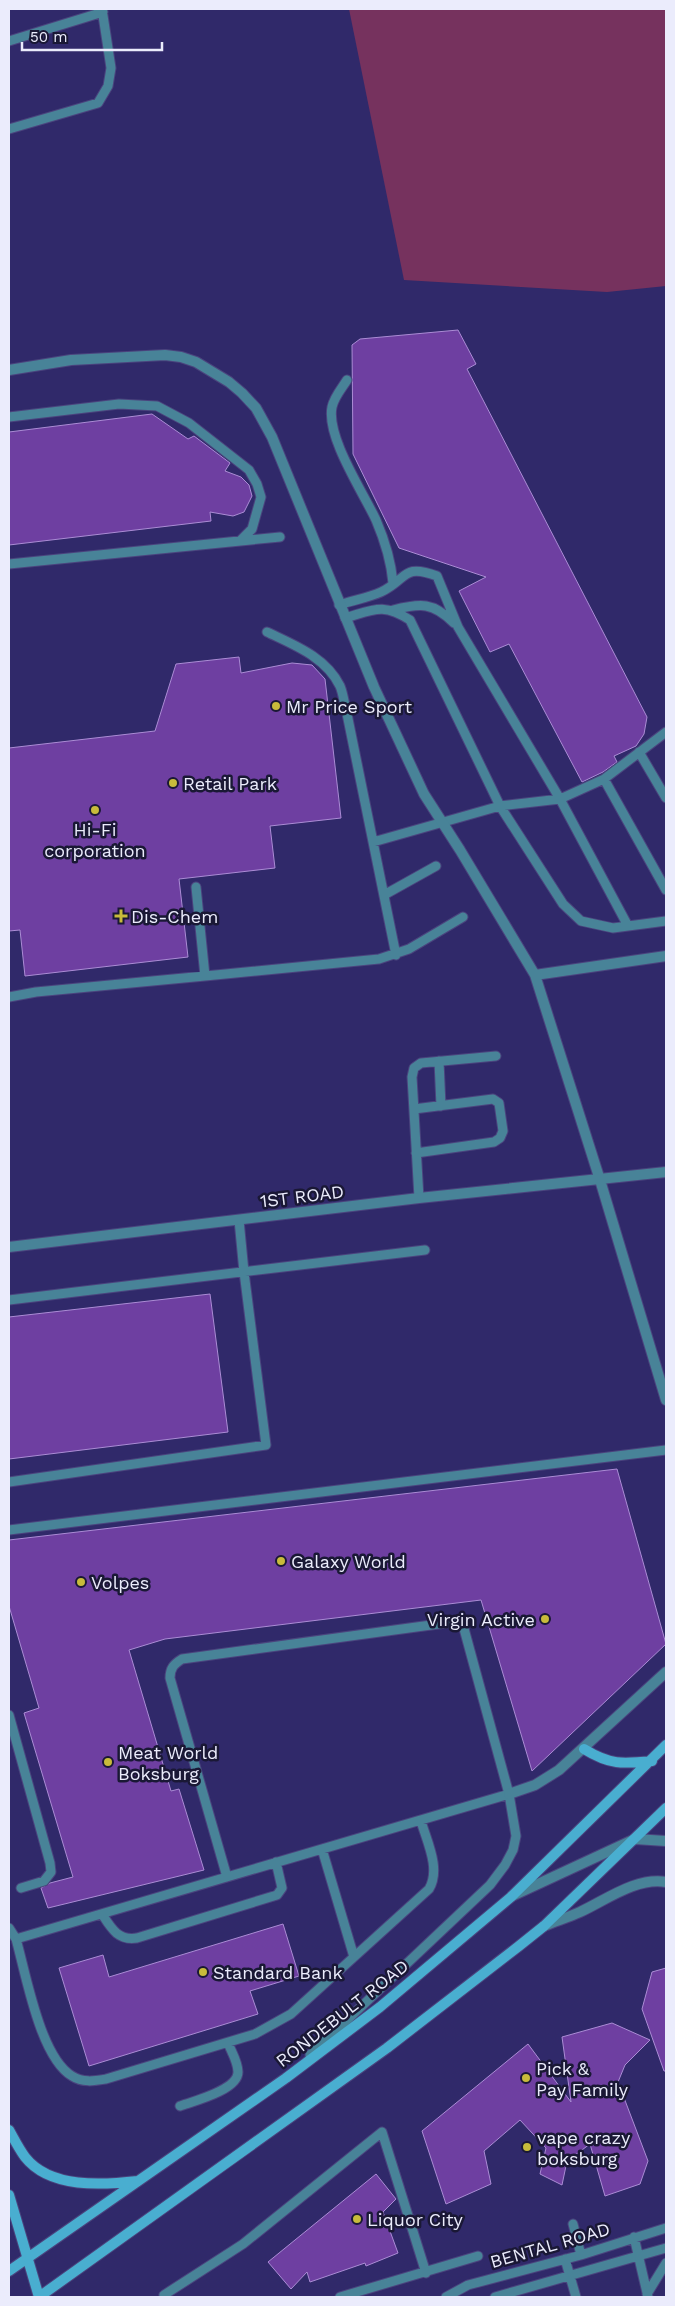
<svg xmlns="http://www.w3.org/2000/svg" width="675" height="2306" viewBox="0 0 675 2306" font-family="'Work Sans',sans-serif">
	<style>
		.green { fill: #76325e }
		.building { fill: #6e3fa1; stroke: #ab8cd5 }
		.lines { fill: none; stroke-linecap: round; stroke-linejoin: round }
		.lane-casing { stroke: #4a447e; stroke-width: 11 }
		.street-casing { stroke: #4a447e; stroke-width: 12 }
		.secondary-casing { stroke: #4a447e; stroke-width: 12 }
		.lane { stroke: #488398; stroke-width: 9 }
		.street { stroke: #488398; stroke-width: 10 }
		.secondary { stroke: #49aed0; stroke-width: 10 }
		.poi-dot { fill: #c8bb3b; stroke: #1a1835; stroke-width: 2 }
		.labels { text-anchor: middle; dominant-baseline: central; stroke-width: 5; stroke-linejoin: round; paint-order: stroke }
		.poi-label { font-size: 18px; fill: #ebecfc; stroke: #1a1835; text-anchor: start }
		.street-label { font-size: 18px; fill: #ebecfc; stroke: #1a1835 }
	</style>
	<rect width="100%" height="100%" fill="#30296a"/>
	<path class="green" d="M349,9H666V286L607,292L404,280Z"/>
	<path class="building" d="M458,330L476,364L467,369L647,717L644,734L636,746L614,756L617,762L603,772L582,782L509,644L490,652L459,591L486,577L399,548L353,454L352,345L360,339Z
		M152,414L188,439L194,436L230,463L225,471L241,477L249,485L252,496L244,512L233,516L210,512L211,521L9,545V432Z
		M239,657L241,673L292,663L312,665L325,679L341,818L270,826L275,868L179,879L188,957L25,976L20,930L9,931V748L155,731L176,664Z
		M210,1294L228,1432L9,1459V1317Z
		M617,1469L666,1644L532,1771L481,1600L165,1639L129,1650L171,1791L179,1789L204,1870L48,1908L41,1888L50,1883L73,1877L24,1713L39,1708L9,1606V1540Z
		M283,1924L299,1976L250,1991L258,2014L89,2066L59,1968L103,1955L109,1977Z
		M666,1968V2071H664L642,2009L652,1972Z
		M612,2023L650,2040L625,2065L618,2082L648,2161L640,2184L605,2196L590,2144L567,2161L562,2185L540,2174L546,2148L520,2120L484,2151L491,2184L446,2204L422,2131L528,2044L571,2102L562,2037Z
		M376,2174L396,2199L383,2212L398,2253L366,2266L365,2263L310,2282L307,2272L291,2289L268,2262Z"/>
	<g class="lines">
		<defs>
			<path id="lane" d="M9,41L103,12
				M9,129L98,103L108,86L111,68L102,9
				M347,380C342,388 334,397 332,407C326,437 363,492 376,520C385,541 391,560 393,583
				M9,417L119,404L157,406L189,423L249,470L257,484L261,497L252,529L240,541
				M9,564L280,537
				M339,605C353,600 368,598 381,592C408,579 402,563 437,576L458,627L560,799L628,926
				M393,610C421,603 433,602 454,623
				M345,618C373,610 383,602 410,620L500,806L373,842
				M267,632C294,645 326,657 340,686C343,693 344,702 346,709L396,955
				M666,732L604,779L560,799L500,806L563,904L581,921L613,928L666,921
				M639,752L666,798
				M604,779L666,890
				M384,895L436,866
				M205,976L379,959L409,949L463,917
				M9,997L36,992L205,976L196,887
				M439,1061L441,1106
				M414,1109L493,1099L499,1103L503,1131L500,1138L494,1142L416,1153
				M419,1198L412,1077L414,1068L421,1063L496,1056
				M9,1300L425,1250
				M9,1482L266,1445L244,1272L239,1220
				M9,1530L666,1450
				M9,1715L50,1863L51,1872L44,1881L21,1888
				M322,1849L354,1957
				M227,1877L170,1678C170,1668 174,1664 182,1659L453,1622L463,1625L509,1794L516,1836L513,1850L505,1865L490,1885L310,2055
				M102,1914C111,1928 118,1941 137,1938L277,1895L282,1888L276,1862
				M9,1928L16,1939C26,1974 40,2057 72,2076C83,2083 94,2081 106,2079L255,2034L291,2014L429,1889C441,1869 427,1842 421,1821
				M16,1939L509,1794
				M180,2106C194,2101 238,2090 238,2072C238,2062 231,2051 228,2043
				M573,2224L581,2255
				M634,2237L648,2297
				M565,2259L576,2297
				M647,2294L666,2263
				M165,2297L164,2295L243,2244L382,2132L426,2273
				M340,2297L478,2256
				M446,2297L468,2285L581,2255L666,2228
				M495,2297L666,2248"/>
			<path id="street" d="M9,370L71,360L165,355L181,357L196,362L229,382L242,393L256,408L272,437L374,687L424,794L460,850L535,975L600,1180L666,1400
				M535,975L666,956
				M9,1247L419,1198L666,1172
				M509,1794L535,1785L559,1770L666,1672
				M512,1896L635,1839L666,1841
				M544,1926C556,1921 569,1917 580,1912C606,1900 636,1877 666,1882"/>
			<path id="secondary" d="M584,1749C610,1765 622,1764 652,1761
				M9,2130C14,2139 19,2149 25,2157C50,2189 103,2185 138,2181
				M9,2195L39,2297
				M9,2271L286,2078L380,2007L511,1897L666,1745
				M39,2297L387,2048L519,1946L544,1926L666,1808"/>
		</defs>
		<use href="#lane" class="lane-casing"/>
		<use href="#street" class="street-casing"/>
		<use href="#secondary" class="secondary-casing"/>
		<use href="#lane" class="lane"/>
		<use href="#street" class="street"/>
		<use href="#secondary" class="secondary"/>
	</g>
	<g class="poi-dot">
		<circle cx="276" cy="706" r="5"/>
		<circle cx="173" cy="783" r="5"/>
		<circle cx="95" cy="810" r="5"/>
		<path d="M118.5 908.5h5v5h5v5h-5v5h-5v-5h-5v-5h5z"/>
		<circle cx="281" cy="1561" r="5"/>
		<circle cx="81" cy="1582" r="5"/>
		<circle cx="545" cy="1619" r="5"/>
		<circle cx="108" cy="1762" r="5"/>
		<circle cx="203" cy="1972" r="5"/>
		<circle cx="526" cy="2078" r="5"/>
		<circle cx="527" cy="2147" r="5"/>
		<circle cx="357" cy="2219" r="5"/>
	</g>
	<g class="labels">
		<g class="poi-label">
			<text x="286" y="706">Mr Price Sport</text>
			<text x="183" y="783">Retail Park</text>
			<text x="95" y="829" text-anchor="middle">Hi-Fi<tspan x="95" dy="21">corporation</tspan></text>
			<text x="131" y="916">Dis-Chem</text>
			<text x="291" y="1561">Galaxy World</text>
			<text x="91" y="1582">Volpes</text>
			<text x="535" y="1619" text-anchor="end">Virgin Active</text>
			<text x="118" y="1752">Meat World<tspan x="118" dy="21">Boksburg</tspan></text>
			<text x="213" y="1972">Standard Bank</text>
			<text x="536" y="2068">Pick &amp;<tspan x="536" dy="21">Pay Family</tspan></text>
			<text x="537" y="2137">vape crazy<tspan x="537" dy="21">boksburg</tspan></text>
			<text x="367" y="2219">Liquor City</text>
		</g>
		<g class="street-label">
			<text transform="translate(302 1196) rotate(-7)">1ST ROAD</text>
			<text transform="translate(342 2013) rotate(-38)">RONDEBULT ROAD</text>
			<text transform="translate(550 2245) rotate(-16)">BENTAL ROAD</text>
		</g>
	</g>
	<rect width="675" height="2306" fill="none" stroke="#ebecfc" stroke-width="20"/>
	<path d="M22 42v8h140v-8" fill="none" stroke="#ebecfc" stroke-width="2.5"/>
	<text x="30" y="42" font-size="15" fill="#ebecfc" stroke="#1a1835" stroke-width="4" paint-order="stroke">50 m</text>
</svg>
